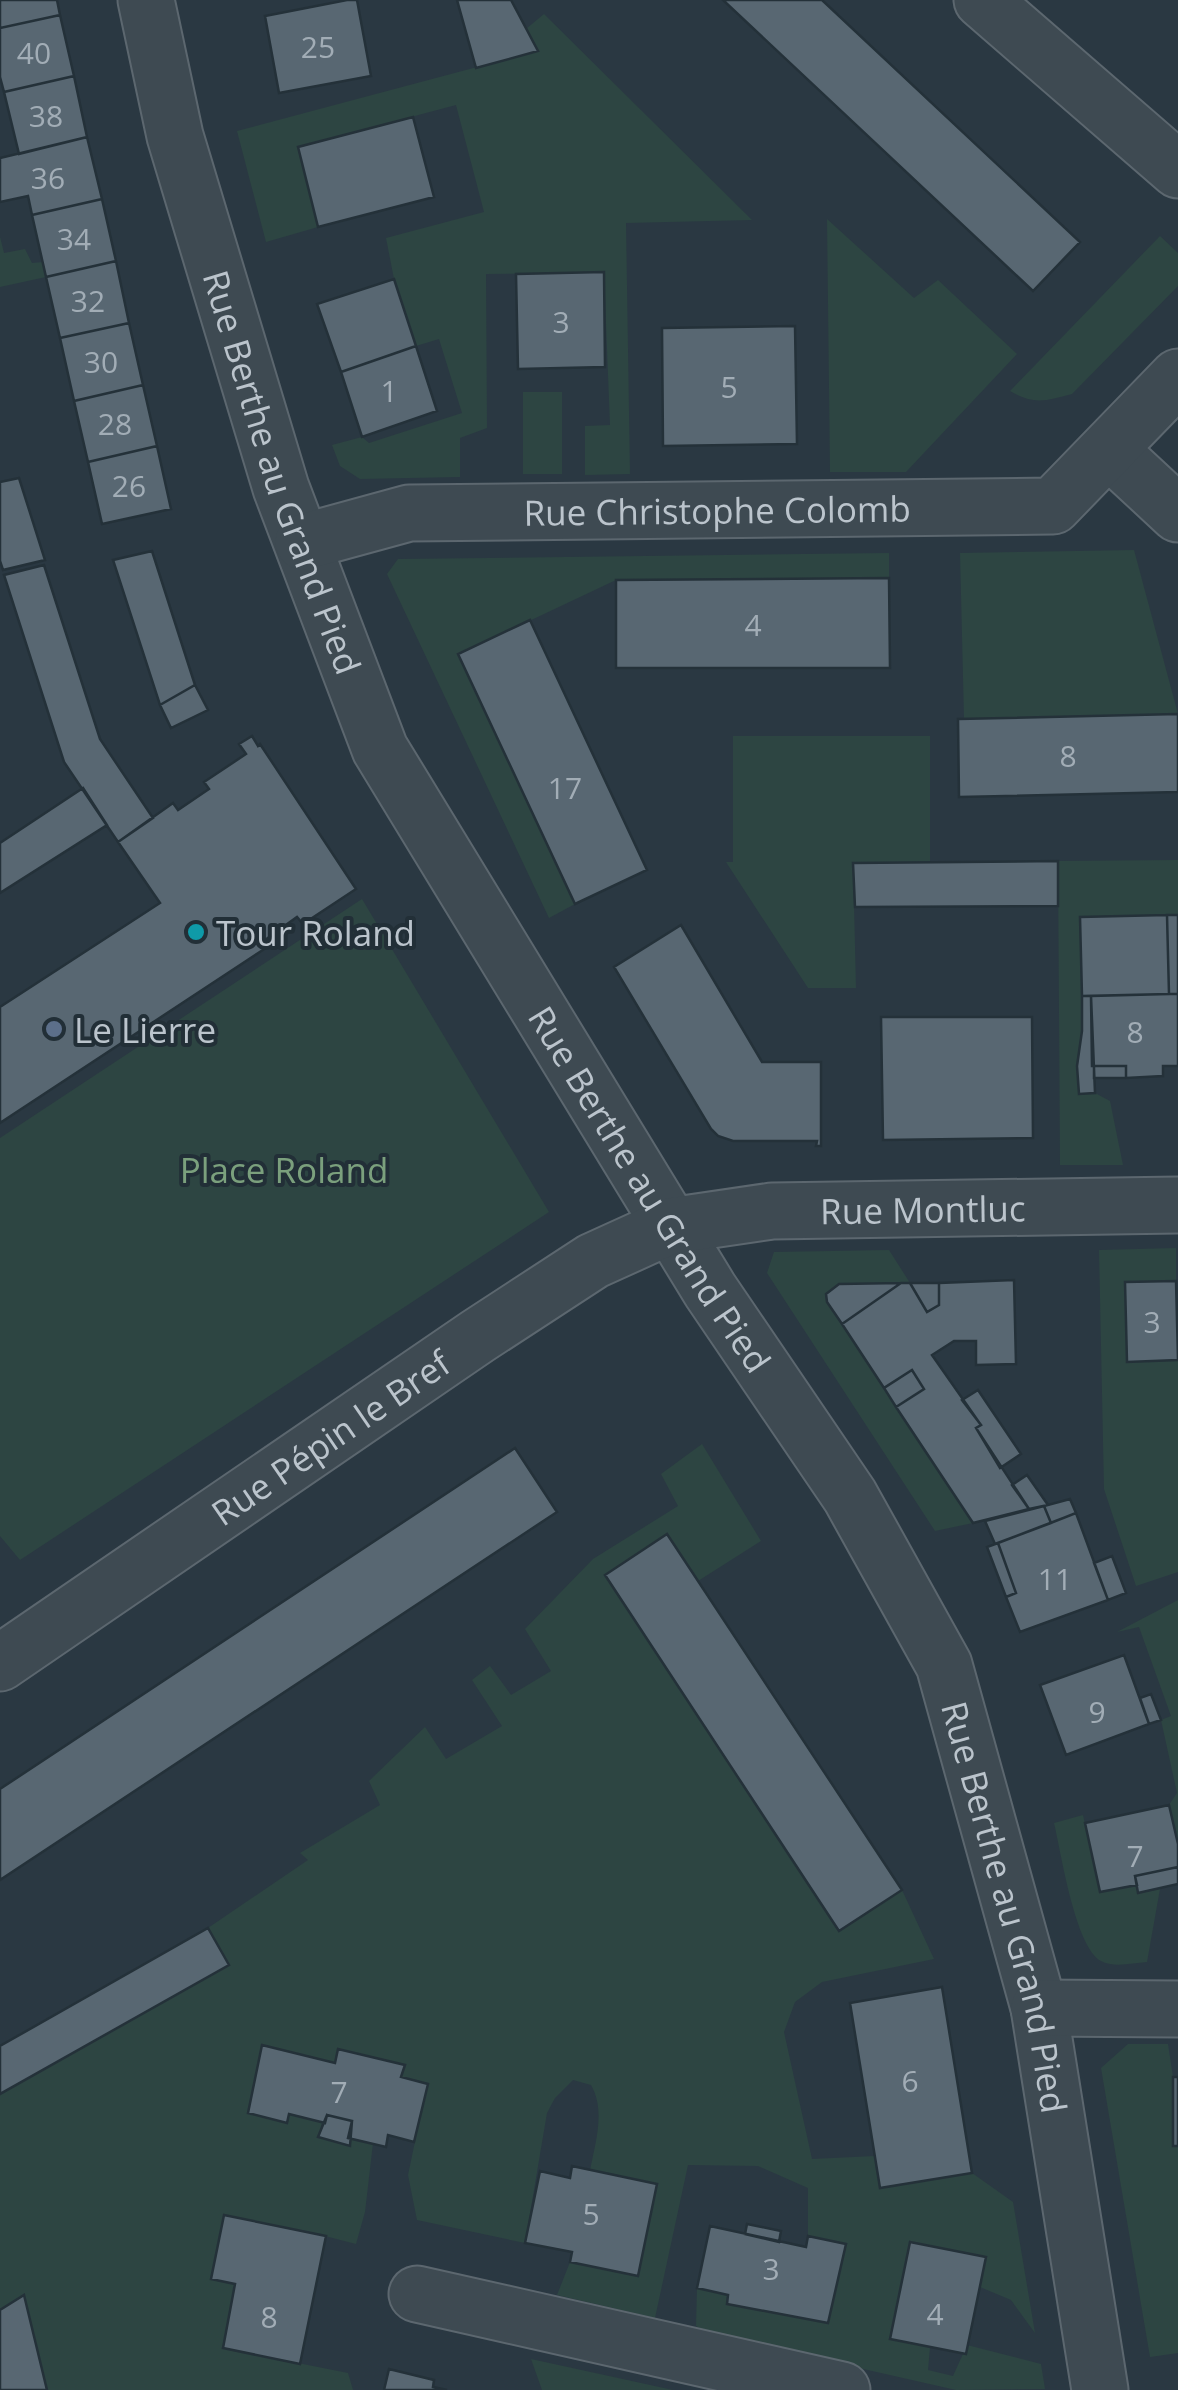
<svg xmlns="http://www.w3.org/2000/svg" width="1178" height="2390" viewBox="0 0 1178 2390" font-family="'Open Sans',sans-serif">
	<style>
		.green { fill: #2d4542 }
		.building { fill: #586772; stroke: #243139; stroke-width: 2.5 }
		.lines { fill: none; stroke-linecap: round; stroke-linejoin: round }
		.street-casing { stroke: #5c676f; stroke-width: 59 }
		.street { stroke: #3e4a52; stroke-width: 55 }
		.culture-dot { fill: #0f9aa8; stroke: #222f37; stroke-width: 4 }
		.service-dot { fill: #5c6f8a; stroke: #222f37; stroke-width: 4 }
		.labels { text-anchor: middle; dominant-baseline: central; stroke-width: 8; stroke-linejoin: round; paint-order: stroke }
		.number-label { font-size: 30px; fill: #a2adb6 }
		.street-label { font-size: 35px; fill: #bbc4cc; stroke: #222f37 }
		.poi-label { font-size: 35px; fill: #bbc4cc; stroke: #222f37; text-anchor: start }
		.park-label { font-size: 35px; fill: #7ba07d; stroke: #222f37 }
	</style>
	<rect width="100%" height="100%" fill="#2a3842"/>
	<path class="green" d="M544,14L752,220L626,223L630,474L585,475V426L610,425L604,273L486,274L487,428L460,438V477L360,479L340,466L332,445L362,437L369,443L462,413L439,339L416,346L394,279L386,238L484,212L456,105L298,147L318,227L266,242L237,131L537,51L526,29Z
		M827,219L914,298L938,280L1017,354L906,472H830Z
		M1160,236L1178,253V286L1072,394C1046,401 1033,405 1010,391Z
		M0,237L4,253L25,249L32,263L43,262L46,277L0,287Z
		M523,392H562V474H523Z
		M1134,550L1178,714L964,719L960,553Z
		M889,553V578L616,580L459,654L575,904L549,918L387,574L398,559Z
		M733,736H930V863H853L856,988H808L726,862H733Z
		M1178,860V915L1080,918L1082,1031L1077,1066L1079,1093H1095L1110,1101L1123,1165H1060L1058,861Z
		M362,899L549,1212L20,1560L0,1536V1138Z
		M1176,1248V1281L1126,1282L1127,1361L1178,1360V1572L1136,1586L1104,1489L1099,1250Z
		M889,1250L910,1283L839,1284L827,1294V1302L973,1523L935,1531L767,1273L774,1252Z
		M702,1444L761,1541L698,1581L667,1534L605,1575L839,1930L902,1890L934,1959L822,1982L795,2002L784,2032L812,2159L875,2156L881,2188L972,2173L1013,2202L1035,2333L1011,2300L980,2287L985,2257L911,2242L890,2339L930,2347L928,2370L953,2376L967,2345L1041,2364L1045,2389L956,2390L713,2335L696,2326L697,2288L728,2295L727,2304L828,2323L846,2245L808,2236V2188L758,2166L688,2165L655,2318L557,2295L570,2262L638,2276L657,2184L590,2171C595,2143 606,2111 591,2085L573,2080L555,2098L547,2113L525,2243L417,2220L408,2175L427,2084L401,2077L404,2066L335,2063L263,2045L248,2113L286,2123L289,2114L322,2122L319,2137L349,2146L352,2139L373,2143L365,2212L356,2244L325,2236L235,2284L223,2348L348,2373L353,2390H47L0,2310V2094L228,1965L208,1928L308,1860L300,1853L380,1805L369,1781L425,1727L446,1759L502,1726L472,1680L490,1666L511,1695L551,1671L525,1629L593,1559L678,1506L661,1474Z
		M1178,1600V1844L1169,1805L1177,1793L1161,1720L1171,1716L1139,1627L1117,1632Z
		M1083,1815L1100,1892L1137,1885L1139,1893L1160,1889L1147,1962C1133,1963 1113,1968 1101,1961C1075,1947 1061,1852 1054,1823Z
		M1128,2044H1168L1173,2077V2145L1178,2146V2353L1150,2357L1101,2068Z
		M531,2359L673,2390H542Z"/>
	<path class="building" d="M0,0H57L60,15L0,28Z
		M347,0H357L371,76L279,93L265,16Z
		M457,0H511L538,51L476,68Z
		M723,0H822L1080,242L1033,291Z
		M60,15L74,76L4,92L0,77V28Z
		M74,76L87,137L19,154L4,92Z
		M413,117L434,197L318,227L298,147Z
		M87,137L102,199L32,215L28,196L0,202V158Z
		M102,199L116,261L46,277L32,215Z
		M116,261L129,323L60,338L46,277Z
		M604,272L605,367L518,369L516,274Z
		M394,279L416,346L341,372L317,304Z
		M129,323L143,385L74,401L60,338Z
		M795,326L797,444L663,446L662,328Z
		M416,346L437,411L362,437L341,372Z
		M143,385L157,446L88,462L74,401Z
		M157,446L171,509L102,524L88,462Z
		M19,478L45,560L3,570L0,561V482Z
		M152,551L195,685L160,705L113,560Z
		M44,565L100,739L153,818L118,842L64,762L4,575Z
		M889,578L890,668H616V580Z
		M530,620L647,870L575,904L458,654Z
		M195,685L208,710L171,728L160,705Z
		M1178,714V792L959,797L958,719Z
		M252,736L258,746L260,744L356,889L303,924L297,917L265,940L269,946L0,1123V1007L160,903L118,842L173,803L178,810L209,789L204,782L246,754L239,744Z
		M83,788L107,825L0,893V843Z
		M1058,861V906L855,907L853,863Z
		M1167,915L1169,994L1082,996L1080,917Z
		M1167,915H1178V994H1169Z
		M681,925L762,1062H821V1146H816L817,1141H733L718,1136L711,1129L614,967Z
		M1169,994H1178V1066H1163V1076L1126,1078V1066H1092L1091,996Z
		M1082,996H1091L1095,1093L1079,1094L1077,1066L1082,1031Z
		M881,1017H1032L1033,1138L883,1140Z
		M1094,1066H1126V1078H1094Z
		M1014,1280L1016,1364L976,1365V1341H954L932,1355L981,1425L976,1428L1029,1509L973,1523L896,1407L924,1389L912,1370L884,1388L842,1324L901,1283H910L927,1312L939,1305V1283Z
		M1176,1281L1178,1360L1127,1362L1125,1282Z
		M901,1283L842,1324L827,1302L826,1294L839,1284Z
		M910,1283H939V1305L927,1312Z
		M912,1370L924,1389L896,1407L884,1388Z
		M978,1390L1021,1454L1000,1468L976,1428L981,1425L962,1400Z
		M515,1448L557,1512L0,1880V1789Z
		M1027,1475L1048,1505L1029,1509L1012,1485Z
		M1070,1499L1076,1513L1051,1523L1044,1506Z
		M1044,1506L1051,1523L995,1544L985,1521Z
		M1076,1513L1108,1600L1020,1632L1006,1597L1016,1593L998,1543Z
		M667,1534L902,1890L839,1931L605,1575Z
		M998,1543L1016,1593L1006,1597L987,1547Z
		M1112,1556L1126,1593L1108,1600L1094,1563Z
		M1124,1655L1149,1724L1066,1755L1040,1685Z
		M1151,1694L1161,1720L1149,1724L1140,1698Z
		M1169,1805L1178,1844V1867L1135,1876L1137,1885L1100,1892L1085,1823Z
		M1178,1867V1884L1138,1893L1135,1876Z
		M208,1928L229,1965L0,2094V2046Z
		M942,1987L972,2173L880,2188L850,2003Z
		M262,2045L335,2063L338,2049L405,2065L401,2077L428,2084L414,2142L388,2135L386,2147L348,2138L352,2121L327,2115L325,2123L289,2114L287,2123L248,2113Z
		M1173,2077H1178V2146H1173Z
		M327,2115L352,2121L350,2146L318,2137Z
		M572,2166L657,2184L638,2276L570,2262L572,2252L525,2243L540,2171L570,2178Z
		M224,2215L326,2236L300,2364L223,2348L235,2284L211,2279Z
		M747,2224L781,2231L779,2242L745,2234Z
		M710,2226L806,2247L808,2236L846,2244L828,2323L727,2304L728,2295L697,2288Z
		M910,2242L986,2257L966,2354L890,2339Z
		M24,2295L47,2390H0V2310Z
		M389,2369L434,2380L433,2387L447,2390H384Z"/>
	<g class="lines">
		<defs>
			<g id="street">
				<path id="s1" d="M146,0L175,136L281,488L380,749L710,1290L850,1496L944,1665L1039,2008L1100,2390"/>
				<path d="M982,0L1178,170"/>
				<path d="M1109,450L1178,514"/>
				<path id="s2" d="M303,542L409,513L1053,506L1178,377"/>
				<path id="s3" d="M0,1663L478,1336L593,1261L670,1226L772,1211L1178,1205"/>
				<path d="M1039,2008L1178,2009"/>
				<path d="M417,2294L842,2390"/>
			</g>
		</defs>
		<use href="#street" class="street-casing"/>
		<use href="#street" class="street"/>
	</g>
	<circle class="culture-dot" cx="196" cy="932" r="10"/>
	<circle class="service-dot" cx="54" cy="1029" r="10"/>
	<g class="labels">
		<g class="number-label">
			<text x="318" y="46">25</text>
			<text x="34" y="52">40</text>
			<text x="46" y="115">38</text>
			<text x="48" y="177">36</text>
			<text x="74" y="238">34</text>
			<text x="88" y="300">32</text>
			<text x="561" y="321">3</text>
			<text x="101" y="361">30</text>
			<text x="729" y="386">5</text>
			<text x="389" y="390">1</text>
			<text x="115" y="423">28</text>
			<text x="129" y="485">26</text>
			<text x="753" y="624">4</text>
			<text x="1068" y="755">8</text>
			<text x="565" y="787">17</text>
			<text x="1135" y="1031">8</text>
			<text x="1152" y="1321">3</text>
			<text x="1055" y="1578">11</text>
			<text x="1097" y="1711">9</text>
			<text x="1135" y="1855">7</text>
			<text x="910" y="2080">6</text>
			<text x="339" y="2091">7</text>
			<text x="591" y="2213">5</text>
			<text x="771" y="2268">3</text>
			<text x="935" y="2313">4</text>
			<text x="269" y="2316">8</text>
		</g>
		<g class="street-label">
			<text stroke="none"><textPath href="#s1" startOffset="492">Rue Berthe au Grand Pied</textPath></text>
			<text stroke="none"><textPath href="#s2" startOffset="418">Rue Christophe Colomb</textPath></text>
			<text stroke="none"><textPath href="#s1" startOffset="1302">Rue Berthe au Grand Pied</textPath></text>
			<text stroke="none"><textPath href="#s3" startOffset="1055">Rue Montluc</textPath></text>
			<text stroke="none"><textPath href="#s3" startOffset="400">Rue Pépin le Bref</textPath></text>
			<text stroke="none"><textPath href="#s1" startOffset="2112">Rue Berthe au Grand Pied</textPath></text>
		</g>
		<g class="poi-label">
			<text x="216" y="932">Tour Roland</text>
			<text x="74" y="1029">Le Lierre</text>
		</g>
		<g class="park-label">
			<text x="284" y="1169">Place Roland</text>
		</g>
	</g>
</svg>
